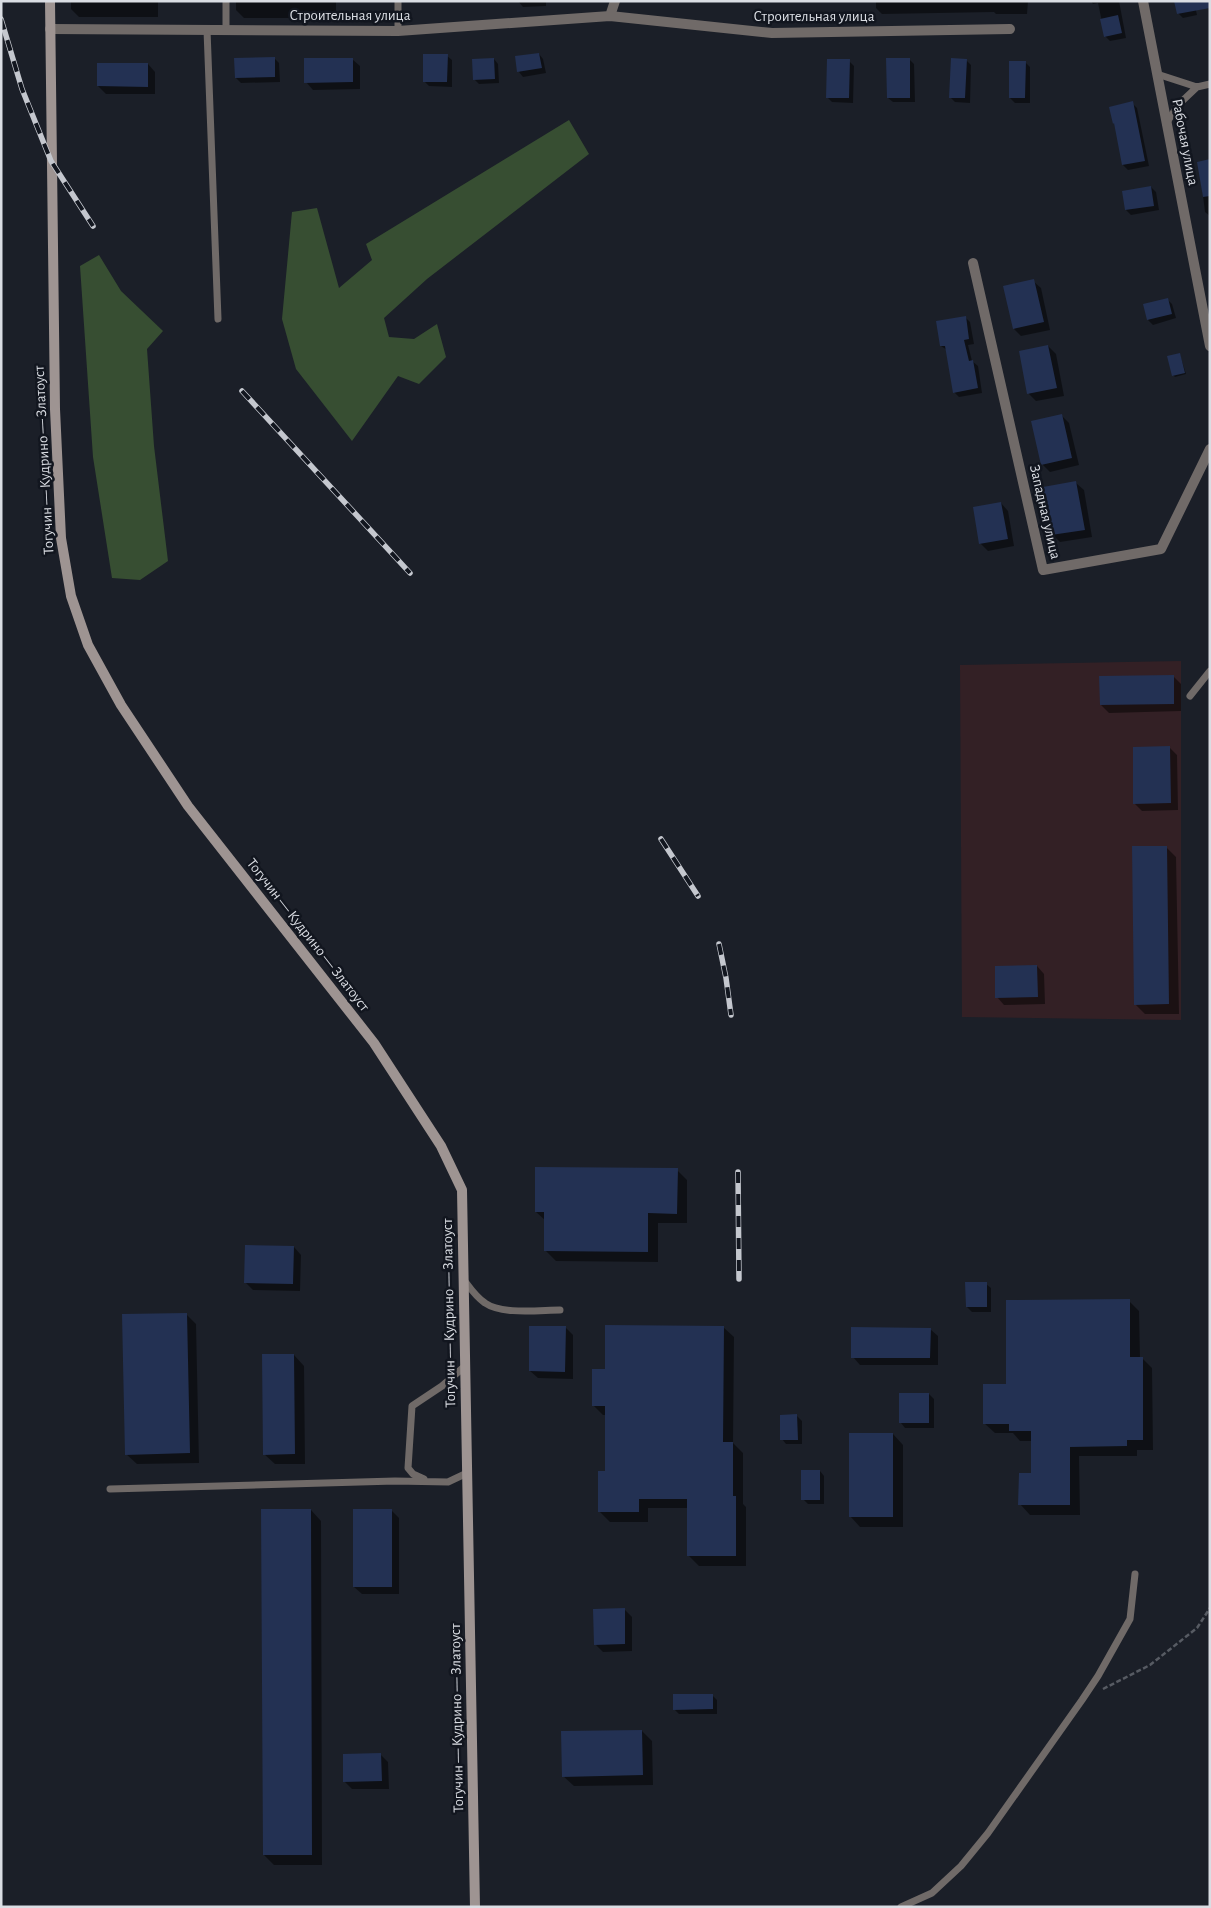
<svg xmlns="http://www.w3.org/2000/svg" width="1211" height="1908" viewBox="0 0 1211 1908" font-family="'Alegreya Sans',sans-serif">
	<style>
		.industrial { fill: #332025 }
		.green { fill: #374e32 }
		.shadow { fill: #0007 }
		.building { fill: #233153 }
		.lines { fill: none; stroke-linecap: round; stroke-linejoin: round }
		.path { stroke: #575b63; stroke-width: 2.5; stroke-dasharray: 5 2.5; stroke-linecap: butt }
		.lane { stroke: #706a68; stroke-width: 7 }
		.street { stroke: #706a68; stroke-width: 10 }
		.secondary { stroke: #9e9492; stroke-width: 10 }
		.rail-casing { stroke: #c4c7ce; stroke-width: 5.5 }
		.rail { stroke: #12161f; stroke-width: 4; stroke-dasharray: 11; stroke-linecap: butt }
		.labels { text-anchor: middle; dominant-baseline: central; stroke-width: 5; stroke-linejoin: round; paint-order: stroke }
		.street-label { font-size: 15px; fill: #dadde3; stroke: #12161f }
	</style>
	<rect width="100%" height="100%" fill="#1b1f28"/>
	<path class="industrial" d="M1181,661V1020L962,1017L960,665Z"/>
	<path class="green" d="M569,120L589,154L427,279L384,318L389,337L414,339L437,324L446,357L419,384L398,376L352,441L296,369L282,319L292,212L317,208L339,288L372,260L366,244Z
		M99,255L121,291L163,331L147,349L154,446L168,561L140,580L112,578L93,457L80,266Z"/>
	<path class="shadow" d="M71,1H158V17H79L71,9Z
		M236,1H336V18H244L236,10Z
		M546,1V6L523,7L518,1Z
		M876,1H1028L1027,14H996L994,12L882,14L876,8Z
		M1091,1H1119L1126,38L1110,41L1105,36L1098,3L1093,4Z
		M1194,1L1197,15L1183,18L1178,13Z
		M539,54L543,59L546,73L523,77L519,72Z
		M447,56L452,60V87L429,86L424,81Z
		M275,59L279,63L280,82L241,83L236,78Z
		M352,59L360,66V89L313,90L306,82Z
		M494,59L498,64L499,83L479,84L474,79Z
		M909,59L914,64L915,102H893L888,98Z
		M966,60L971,65L970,103L955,102L950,97Z
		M849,61L854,66L853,103L832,102L828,98Z
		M1025,62L1030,67V103H1015L1010,98Z
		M148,64L155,72V94H106L98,86Z
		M1132,103L1137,108L1149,166L1128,170L1123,165L1116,125L1110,108Z
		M1210,161V216L1205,212L1199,163Z
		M1151,187L1156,192L1159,210L1131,215L1126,210L1123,192Z
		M1033,281L1041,288L1050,330L1021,336L1014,329Z
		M1167,299L1172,304L1176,318L1153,325L1148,320Z
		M965,317L970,322L974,344L968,345L972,361L978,366L982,393L959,397L954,392L947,350L941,346Z
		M1048,346L1056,354L1064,396L1036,401L1029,394Z
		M1180,355L1186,374L1175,377L1173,375Z
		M1061,415L1069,423L1079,465L1050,472L1042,464Z
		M1076,483L1084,490L1092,537L1060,542L1053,535L1045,488Z
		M1001,503L1008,511L1014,546L988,551L980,543Z
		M1173,676L1181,684V711L1109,713L1101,705Z
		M1170,748L1177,755L1178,810L1142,811L1134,803Z
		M1166,847L1176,857L1179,1014H1145L1135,1004Z
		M1037,966L1044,974L1045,1004L1004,1005L997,997Z
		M677,1170L687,1180V1223H658V1262L556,1261L545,1250L546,1221L536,1212Z
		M294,1247L301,1255L300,1291L253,1290L245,1282Z
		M986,1284L991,1288V1312H972L967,1307Z
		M1129,1301L1139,1311L1140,1358H1142L1152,1368L1153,1450H1137V1456H1079L1080,1515H1030L1020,1504L1033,1474V1441H1020L1013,1433H995L984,1423L1007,1386Z
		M186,1314L196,1324L199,1463L137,1464L126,1454Z
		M565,1327L573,1335V1379L538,1378L530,1371Z
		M723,1327L734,1337L733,1443L743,1453V1504L746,1507V1566H699L688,1555L689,1508H648V1522H610L599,1511L606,1473V1415H603L593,1405L606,1370Z
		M930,1329L938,1336V1365H860L853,1357Z
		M294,1355L304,1366L305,1464H275L264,1454Z
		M929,1394L934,1399V1428H905L901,1423Z
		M797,1416L802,1421V1444H786L782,1439Z
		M893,1434L903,1445V1527H860L850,1516Z
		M820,1471L824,1476V1504H808L803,1499Z
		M311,1510L321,1521L322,1865H274L264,1855Z
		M391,1510L399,1518V1594H362L354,1587Z
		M624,1609L632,1617V1651L603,1652L595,1644Z
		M712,1695L717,1700V1714H679L674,1709Z
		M642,1731L652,1741L653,1785L574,1786L563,1776Z
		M381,1755L388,1762L389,1789H352L344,1781Z"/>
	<path class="building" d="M1174,1H1210V8L1177,14Z
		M1118,15L1122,33L1104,37L1100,19Z
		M539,53L542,68L517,72L515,56Z
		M423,54H448L447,82H423Z
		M275,57V77L235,78L234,58Z
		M304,58H353V82L304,83Z
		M494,58L495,79L473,80L472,59Z
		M886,58H910V98H887Z
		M951,58L967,59L965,98H949Z
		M827,59H850L849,98H826Z
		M1009,61H1026L1025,98H1009Z
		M97,63H148V87L97,86Z
		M1133,101L1145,161L1122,165L1114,123L1113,124L1109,107Z
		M1210,159V196L1203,197L1197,162Z
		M1151,186L1154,206L1125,210L1122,191Z
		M1034,279L1044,322L1013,329L1003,286Z
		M1168,298L1172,314L1147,320L1143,304Z
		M966,316L969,339L964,340L969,361L973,360L978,388L953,393L945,346H940L936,321Z
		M1048,345L1057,388L1027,394L1019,351Z
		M1180,353L1185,373L1172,376L1167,356Z
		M1062,414L1072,458L1041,465L1031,421Z
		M1076,481L1085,530L1051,535L1043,487Z
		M1001,502L1008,539L979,544L973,507Z
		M1174,675V704L1100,705L1099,676Z
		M1170,746L1171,803L1133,804V747Z
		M1132,846H1167L1169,1004L1134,1005Z
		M1037,965L1038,997L995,998V966Z
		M535,1167L678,1168L677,1214L648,1213V1252L544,1251V1212H535Z
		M245,1245L294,1246L293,1284L244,1283Z
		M965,1282H987V1307H966Z
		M1130,1299V1357H1143V1440H1127V1446L1070,1447V1505H1018L1019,1473H1031V1431H1009V1424H983V1384H1006V1300Z
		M187,1313L190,1453L125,1455L122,1314Z
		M605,1325L724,1326L723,1442H733V1496H736V1556H687V1499H639V1512H598V1471H605V1406H592V1369H605Z
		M529,1326H566L565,1372L529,1371Z
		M851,1327L931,1328L930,1358H851Z
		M262,1354H294L295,1454L263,1455Z
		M899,1393H929V1423H899Z
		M797,1414L798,1440H780V1415Z
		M849,1433H893V1517H849Z
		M801,1470H820V1500H801Z
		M261,1509H311L312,1855H263Z
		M353,1509H392V1587H353Z
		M625,1608V1644L594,1645L593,1609Z
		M673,1694H713V1709L673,1710Z
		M642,1730L643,1775L562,1777L561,1731Z
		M381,1753L382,1781L343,1782V1754Z"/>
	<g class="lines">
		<path class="path" d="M1103,1689L1150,1665L1197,1628L1210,1608"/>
		<path class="lane" d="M398,1V31
			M207,30L218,319
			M226,30V1
			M1157,74L1197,87L1210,84
			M1166,124L1178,105L1197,87
			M1190,696L1210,671
			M464,1280C470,1288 476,1297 485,1303C502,1315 540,1310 560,1310
			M424,1479L413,1474L408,1468L412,1406L442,1386L465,1366
			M110,1489L395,1481L448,1482L467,1473
			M901,1907L932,1893L961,1866L988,1833L1082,1700L1098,1676L1130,1619L1135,1574"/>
		<path class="street" d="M1143,1L1210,346
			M610,16L615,1
			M50,29L398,31L610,16L772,33L1010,29
			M973,263L1043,570L1161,549L1210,449"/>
		<path class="secondary" d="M50,1L55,409L61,538L71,596L88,645L121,705L188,806L374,1043L441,1146L462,1190L475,1907"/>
		<defs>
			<path id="rail" d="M1,19L22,89L51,161L93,226
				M242,391L410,573
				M661,839L698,896
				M719,944L726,978L731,1015
				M738,1172L739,1279"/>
		</defs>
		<use href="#rail" class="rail-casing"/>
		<use href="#rail" class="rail"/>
	</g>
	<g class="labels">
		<g class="street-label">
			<text x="350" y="15">Строительная улица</text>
			<text x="814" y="16">Строительная улица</text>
			<text transform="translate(1185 142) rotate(79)">Рабочая улица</text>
			<text transform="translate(44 460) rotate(-93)">Тогучин — Кудрино — Златоуст</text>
			<text transform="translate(1045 512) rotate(77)">Западная улица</text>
			<text transform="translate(308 935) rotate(52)">Тогучин — Кудрино — Златоуст</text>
			<text transform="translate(449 1313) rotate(-91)">Тогучин — Кудрино — Златоуст</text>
			<text transform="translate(457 1718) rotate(-91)">Тогучин — Кудрино — Златоуст</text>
		</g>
	</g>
	<rect width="1211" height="1908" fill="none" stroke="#dadde3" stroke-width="5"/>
</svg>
